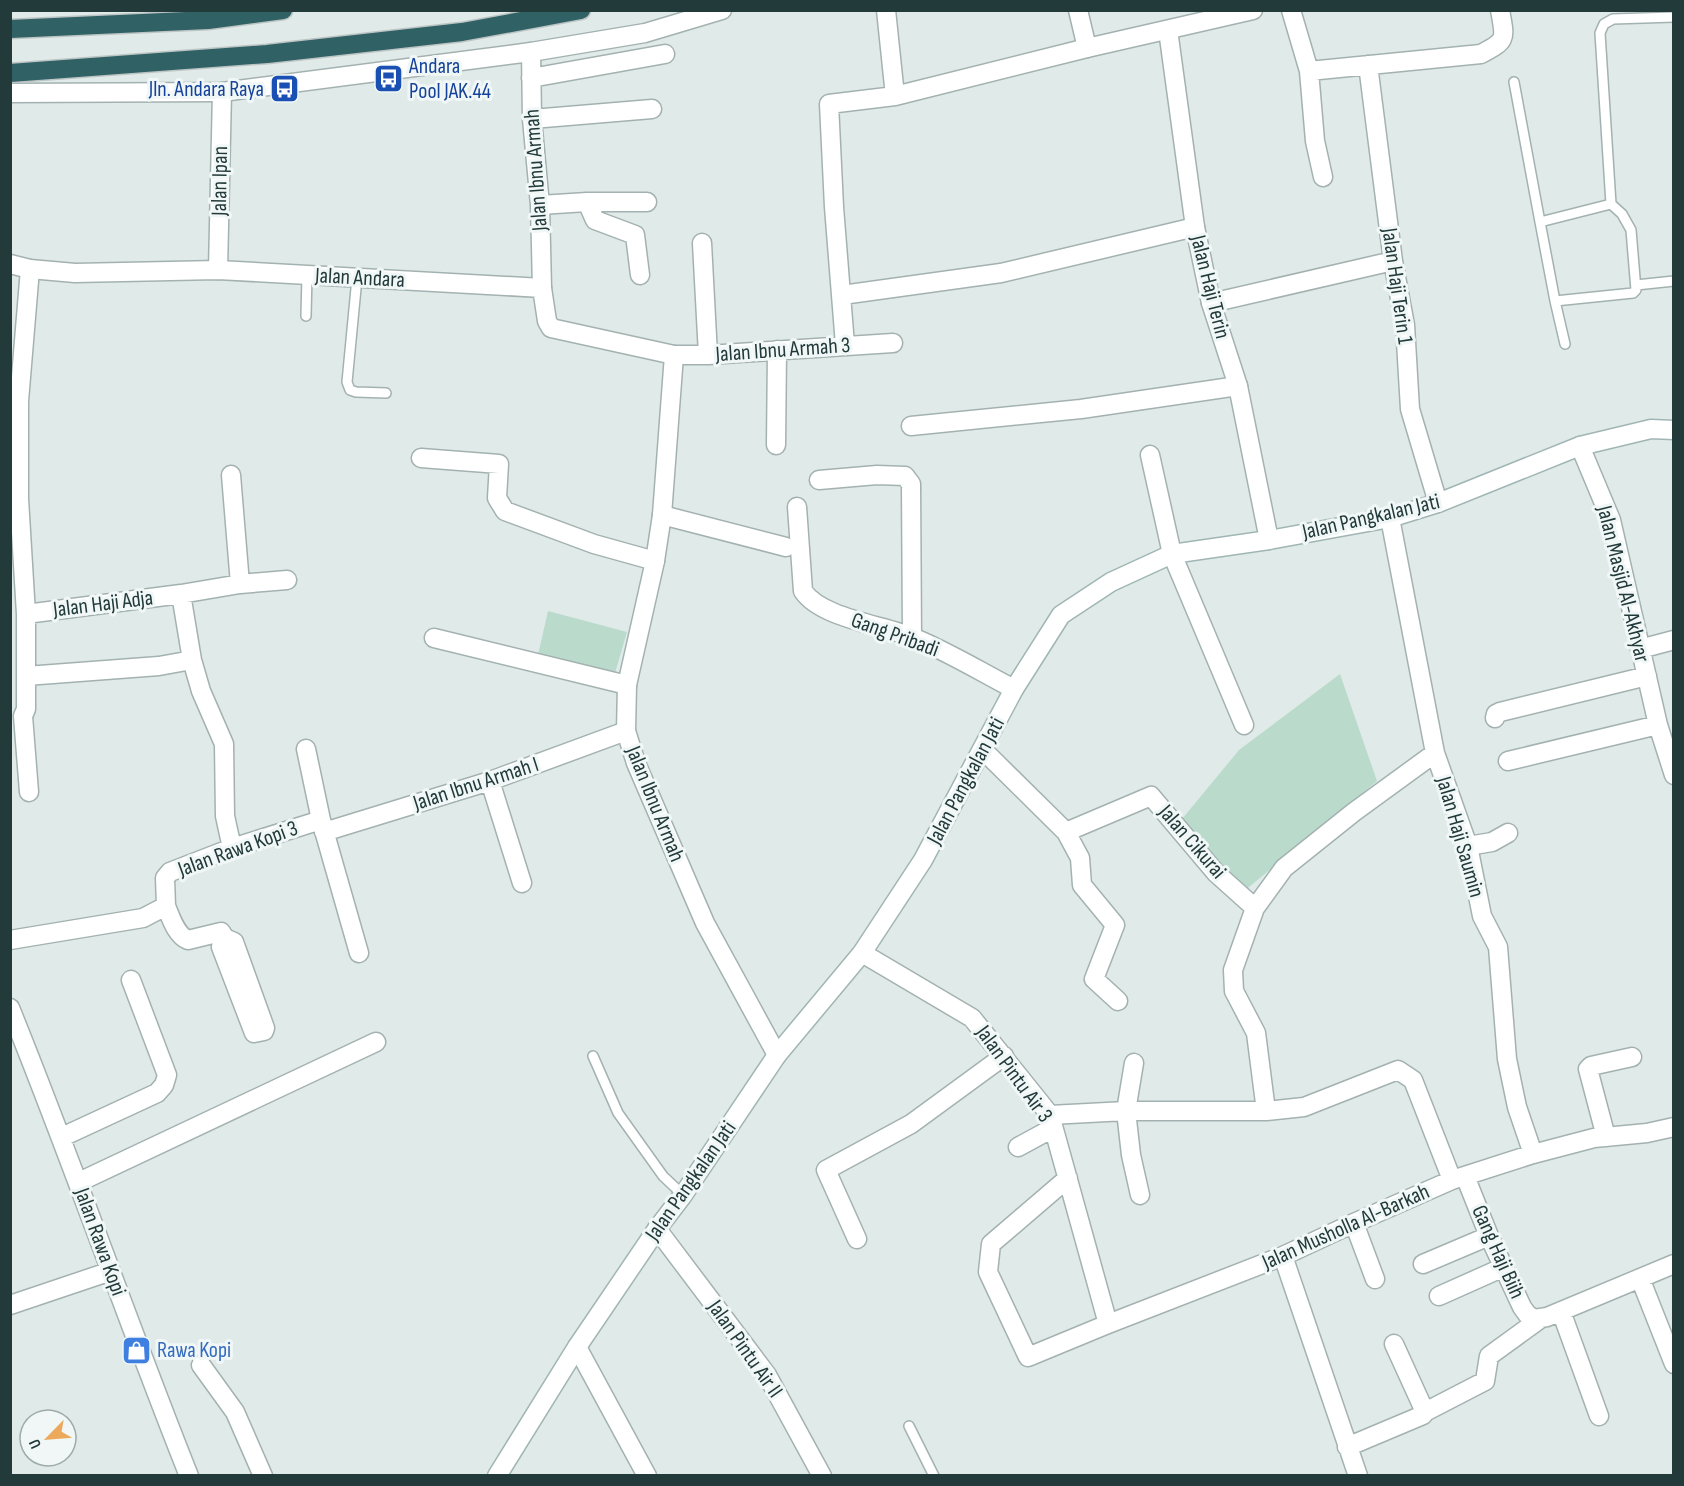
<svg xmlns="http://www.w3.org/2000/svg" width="1684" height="1486" viewBox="0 0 1684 1486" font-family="'Sofia Sans Condensed',sans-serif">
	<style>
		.green { fill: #badbcc }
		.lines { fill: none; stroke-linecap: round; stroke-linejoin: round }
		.service-casing { stroke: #a3b2b1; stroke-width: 12 }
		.minor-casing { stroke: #a3b2b1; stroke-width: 21 }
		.tertiary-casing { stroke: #a3b2b1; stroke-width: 21 }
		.secondary-casing { stroke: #a0b6b4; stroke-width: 21 }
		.motorway-casing { stroke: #bdc4c4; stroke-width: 21 }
		.service { stroke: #fff; stroke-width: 9 }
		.minor { stroke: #fff; stroke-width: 18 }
		.tertiary { stroke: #fff; stroke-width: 18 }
		.secondary { stroke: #fff; stroke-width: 18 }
		.motorway { stroke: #2f6165; stroke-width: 18 }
		.labels { text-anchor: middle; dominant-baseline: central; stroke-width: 6; stroke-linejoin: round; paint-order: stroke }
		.transit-label { font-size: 22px; fill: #164399; stroke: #f0f7f6; text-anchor: start }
		.street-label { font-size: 22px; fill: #223a3a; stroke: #f0f7f6 }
		.shop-label { font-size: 22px; fill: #366cbe; stroke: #f0f7f6; text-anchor: start }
	</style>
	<rect width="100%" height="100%" fill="#e0eae9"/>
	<path class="green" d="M548,611L627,632L615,673L538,655Z
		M1340,674L1377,781L1243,892L1182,819L1239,750Z"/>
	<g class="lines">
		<defs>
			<path id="service" d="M1514,82L1540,222
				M1611,204L1540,222L1555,301L1633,293L1636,290L1631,230L1622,214L1611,204L1600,33L1604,24L1613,19L1674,17
				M357,278L347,382L350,390L356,392L386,393
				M1636,285L1674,281
				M1555,301L1565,344
				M306,316L307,275
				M593,1056L618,1113L663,1176L683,1195
				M909,1426L934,1476"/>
			<path id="minor" d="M1291,10L1309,71L1315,141L1323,177
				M531,52L532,119L540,205L542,288
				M1368,65L1393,261L1405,325L1410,409L1438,503
				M1309,71L1481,54C1508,40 1505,39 1500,10
				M531,78L665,54
				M895,96L1087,48
				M532,119L652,109
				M587,202L595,220L635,235L640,275
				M540,205L587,202H647
				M702,243L708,355
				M218,270L222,92
				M842,295L1001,273L1195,227
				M1211,303L1393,261
				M845,345L834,207L829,104L895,96L886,10
				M674,355H708L893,343
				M911,426L1081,409L1238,386
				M776,445L777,350
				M1580,446L1611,520L1658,725L1674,775
				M1150,455L1172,554L1244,725
				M421,458L499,464L497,498L505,511L594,544L655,561
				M231,475L240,584
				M819,480L877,475L905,476L911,484L912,637
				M797,507L803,591C821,618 882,625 912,637C947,651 981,672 1014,689
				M662,515L786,547
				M1390,518L1435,753L1468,846L1482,916L1498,947L1507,1059L1517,1107L1533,1154
				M181,594L192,660L201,691L224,744L225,816L232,848
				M26,614L181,594L240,584L287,580
				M434,638L627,685
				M1640,649L1674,640
				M26,676L159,666L192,660
				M1495,718L1496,714L1500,712L1647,676
				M306,749L321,820L359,953
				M983,750L1066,832L1151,796L1216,873L1255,908
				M1508,761L1658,725
				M490,781L522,883
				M29,792L23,716L26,709V614L19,499V401L30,269
				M324,832L490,781L626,731
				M1066,832L1080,858L1082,885L1115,925L1094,979L1118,1001
				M1468,846L1492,842L1508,833
				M166,906C171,918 176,935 188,940L221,932L225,938L234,942L265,1028L264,1031L254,1033L221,947L225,938
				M10,940L143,918L166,906L165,878L170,872L232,848L321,820
				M862,953L972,1018L1050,1115L1108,1324
				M10,1008C73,1163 127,1321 189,1476
				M1134,1063L1126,1111L1131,1155L1140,1195
				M1266,1111L1256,1033L1234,991L1233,970L1255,908L1284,868L1354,812L1435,753
				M1050,1115L1126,1111H1266L1304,1107L1398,1070L1413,1080L1452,1180
				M62,1137L157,1093L164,1085L167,1075L131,980
				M1606,1137L1588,1069L1591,1066L1632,1057
				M1018,1147L1053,1128
				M1465,1176L1489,1236L1522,1307L1527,1314L1534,1319L1547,1317L1674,1264
				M1068,1178L991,1244L988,1272L1028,1357L1108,1324L1283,1256L1354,1223L1452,1180L1533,1154L1594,1138L1647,1133L1674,1127
				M79,1182L376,1042
				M1354,1223L1375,1279
				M657,1229L767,1375L822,1476
				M857,1239L826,1170L911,1124L1004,1056
				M1283,1256L1358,1476
				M1423,1264L1489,1236
				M1640,1278L1674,1364
				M1439,1296L1504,1267
				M10,1305L111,1271
				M1561,1311L1599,1416
				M577,1347L647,1476
				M201,1365L235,1412L263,1476
				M1425,1412L1485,1381L1489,1356L1540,1319
				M1347,1447L1423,1415L1425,1412L1394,1344"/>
			<path id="tertiary" d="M1078,10L1087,48L1253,10
				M1168,30L1195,227L1211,303L1238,386L1269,540
				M10,93L222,92L531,52L645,33L722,10
				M10,264L30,269L75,273L218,270L542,288L547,321L551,328L674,355L662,515L655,561L627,685L626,731L636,763L705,923L777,1055"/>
			<path id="secondary" d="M497,1476L577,1347L657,1229L683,1195L777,1055L862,953L923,860L1014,689L1061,615L1111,582L1172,554L1269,540L1390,518L1438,503L1580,446L1651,429L1674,430"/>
			<path id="motorway" d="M10,29L208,20L283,10
				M10,73L267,54L462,32L581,10"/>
		</defs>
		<use href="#service" class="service-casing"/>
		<use href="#minor" class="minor-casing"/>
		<use href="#tertiary" class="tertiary-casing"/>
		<use href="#secondary" class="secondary-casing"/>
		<use href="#motorway" class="motorway-casing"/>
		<use href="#service" class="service"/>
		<use href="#minor" class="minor"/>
		<use href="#tertiary" class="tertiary"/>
		<use href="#secondary" class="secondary"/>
		<use href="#motorway" class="motorway"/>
	</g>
	<defs>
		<symbol id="bus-square" viewBox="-11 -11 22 22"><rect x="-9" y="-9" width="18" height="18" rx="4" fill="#1a4fb4" stroke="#f0f7f6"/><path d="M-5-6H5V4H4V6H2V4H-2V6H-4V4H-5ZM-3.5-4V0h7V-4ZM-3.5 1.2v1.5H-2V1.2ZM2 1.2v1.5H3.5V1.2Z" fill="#fff"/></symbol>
		<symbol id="shop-square" viewBox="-11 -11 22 22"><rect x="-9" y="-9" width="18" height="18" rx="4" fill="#3f7fe0" stroke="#f0f7f6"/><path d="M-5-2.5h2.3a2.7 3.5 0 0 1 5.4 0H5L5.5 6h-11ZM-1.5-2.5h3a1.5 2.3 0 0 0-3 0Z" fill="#fff"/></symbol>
	</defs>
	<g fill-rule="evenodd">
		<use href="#bus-square" x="372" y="62" width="33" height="33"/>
		<use href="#bus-square" x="268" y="72" width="33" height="33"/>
		<use href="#shop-square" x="120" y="1334" width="33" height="33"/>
	</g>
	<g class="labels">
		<g class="transit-label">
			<text x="409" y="66">Andara<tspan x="409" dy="25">Pool JAK.44</tspan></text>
			<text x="264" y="89" text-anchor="end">Jln. Andara Raya</text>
		</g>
		<g class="street-label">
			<text transform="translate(536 170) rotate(-94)">Jalan Ibnu Armah</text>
			<text transform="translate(220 181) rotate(-89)">Jalan Ipan</text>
			<text transform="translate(360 278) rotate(3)">Jalan Andara</text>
			<text transform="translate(1397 286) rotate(82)">Jalan Haji Terin 1</text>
			<text transform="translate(1210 287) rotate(76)">Jalan Haji Terin</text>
			<text transform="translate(783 350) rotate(-4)">Jalan Ibnu Armah 3</text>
			<text transform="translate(1371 517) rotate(-13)">Jalan Pangkalan Jati</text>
			<text transform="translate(1623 584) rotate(76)">Jalan Masjid Al-Akhyar</text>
			<text transform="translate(103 604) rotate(-7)">Jalan Haji Adja</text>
			<text transform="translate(895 635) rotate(20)">Gang Pribadi</text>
			<text transform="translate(966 781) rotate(-62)">Jalan Pangkalan Jati</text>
			<text transform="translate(476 784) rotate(-18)">Jalan Ibnu Armah I</text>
			<text transform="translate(655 804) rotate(68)">Jalan Ibnu Armah</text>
			<text transform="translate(1460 837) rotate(74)">Jalan Haji Saumin</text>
			<text transform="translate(1192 842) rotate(49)">Jalan Cikurai</text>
			<text transform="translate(238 849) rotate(-20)">Jalan Rawa Kopi 3</text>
			<text transform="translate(1014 1074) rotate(54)">Jalan Pintu Air 3</text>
			<text transform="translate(691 1181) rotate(-55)">Jalan Pangkalan Jati</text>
			<text transform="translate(1346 1227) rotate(-24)">Jalan Musholla Al-Barkah</text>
			<text transform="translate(100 1242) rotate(70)">Jalan Rawa Kopi</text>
			<text transform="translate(1498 1252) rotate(66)">Gang Haji Biih</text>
			<text transform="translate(745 1349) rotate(55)">Jalan Pintu Air II</text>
		</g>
		<g class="shop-label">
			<text x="157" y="1350">Rawa Kopi</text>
		</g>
	</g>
	<rect width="1684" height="1486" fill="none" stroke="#223a3a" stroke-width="24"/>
	<g transform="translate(48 1438) rotate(245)"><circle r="28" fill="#f0f7f6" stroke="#9eabab" stroke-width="1.5"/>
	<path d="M0-4.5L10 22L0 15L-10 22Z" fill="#eca95c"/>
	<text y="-9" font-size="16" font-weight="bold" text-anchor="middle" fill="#223a3a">U</text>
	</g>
</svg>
